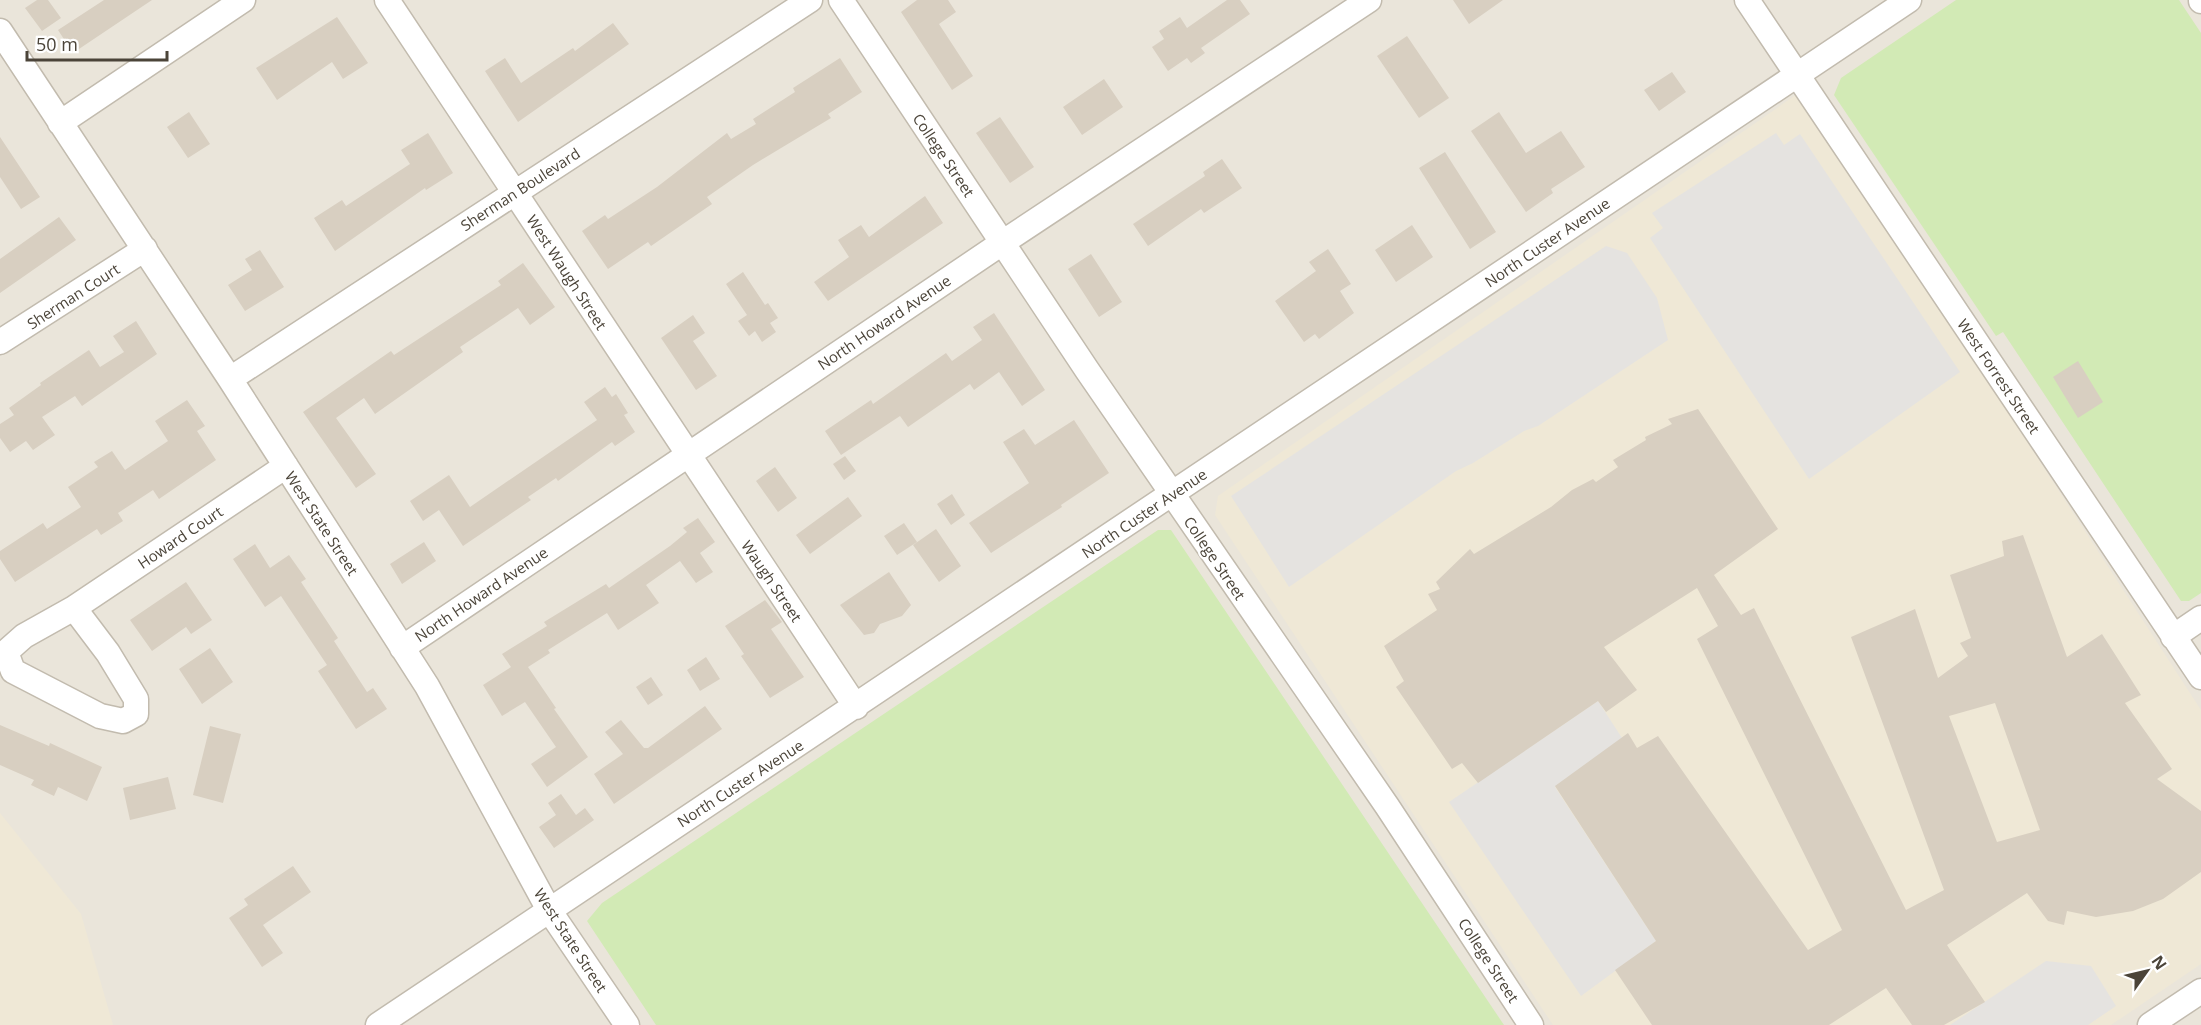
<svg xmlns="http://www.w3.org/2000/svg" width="2201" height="1025" viewBox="0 0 2201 1025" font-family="'Open Sans',sans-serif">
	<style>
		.residential { fill: #eae5da }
		.education { fill: #efe8d6 }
		.green { fill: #d2eab5 }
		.parking { fill: #e5e3e0 }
		.building { fill: #d8cfc1; fill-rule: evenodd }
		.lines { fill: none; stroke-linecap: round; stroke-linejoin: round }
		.minor-casing { stroke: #c2bbae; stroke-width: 27 }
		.minor { stroke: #fff; stroke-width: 24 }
		.labels { text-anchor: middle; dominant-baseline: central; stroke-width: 4.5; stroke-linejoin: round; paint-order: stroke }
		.street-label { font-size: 15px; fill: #4b4439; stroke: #fff }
	</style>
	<rect width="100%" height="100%" fill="#f6f3ec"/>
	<path class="residential" d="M0,0H2201V1025H0Z"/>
	<path class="education" d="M1800,92L2201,710V964L2111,1025H1553L1215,515L1218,496Z
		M0,813L81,914L113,1025H0Z"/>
	<path class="green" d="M1956,0H2179L2201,33V593L2189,601H2181L2003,332L1996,336L1834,95L1841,78Z
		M1158,530H1171L1504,1025H656L587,921L602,903Z"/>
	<path class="parking" d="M1776,133L1784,145L1800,134L1960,372L1809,479L1650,238L1663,228L1652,213Z
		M1606,246L1627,253L1657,298L1668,340L1538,426L1524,431L1473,463L1456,471L1289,587L1231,496Z
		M1598,701L1622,738L1555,787L1656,941L1581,996L1449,802Z
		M2046,961L2091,966L2116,1006L2088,1025H1950Z"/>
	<path class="building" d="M37,0H48L61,18L42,31L25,8Z
		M104,0H152L73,53L58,30Z
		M917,0H948L956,12L939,24L973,76L952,90L901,12Z
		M1227,0H1240L1250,14L1201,48L1205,53L1191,63L1187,58L1168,71L1152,47L1164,39L1159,31L1180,17L1187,28Z
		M1453,0H1503L1469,24Z
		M337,17L368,63L343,79L332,62L277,100L256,68Z
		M613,23L629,44L518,122L485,71L505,58L521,83L573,48L575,51Z
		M1407,36L1449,98L1419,118L1377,56Z
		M840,58L862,92L828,114L831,118L753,165L707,197L712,204L651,246L648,242L608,269L582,231L605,215L608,219L657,187L727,133L731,139L756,124L753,119L795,92L793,88Z
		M1672,72L1686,92L1659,111L1644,90Z
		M1104,79L1123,107L1082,135L1063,107Z
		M189,112L210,144L188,158L167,127Z
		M1499,112L1526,153L1561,131L1585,167L1551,189L1553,193L1526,212L1471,131Z
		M1000,117L1034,167L1010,183L976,133Z
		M428,133L453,173L426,190L425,188L335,251L314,218L342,200L346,206L410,164L401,150Z
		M0,137L40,197L21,209L0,177Z
		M1445,152L1496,232L1470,249L1419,168Z
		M1222,159L1242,188L1204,213L1201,209L1148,246L1133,224L1205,176L1203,172Z
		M925,196L943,223L828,301L814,282L849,257L838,240L861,225L869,237Z
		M59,217L76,240L0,293V259Z
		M1412,225L1433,257L1396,282L1375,250Z
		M1328,249L1351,284L1340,291L1354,313L1319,339L1315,334L1304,342L1275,301L1316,271L1309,262Z
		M260,250L284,287L245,311L228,285L252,270L245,259Z
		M1091,254L1122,302L1099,317L1068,269Z
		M523,263L555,307L530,325L518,308L460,347L463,352L375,414L364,398L336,418L376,474L356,488L303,412L391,351L394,355L501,285L498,281Z
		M743,272L765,305L768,303L778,318L770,323L776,332L762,342L755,331L749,336L738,321L747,315L726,284Z
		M994,313L1045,390L1022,406L999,372L974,390L970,384L908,427L900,416L841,455L825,431L871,400L873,404L946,353L952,361L982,340L973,327Z
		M693,315L705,333L693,341L717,376L696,390L661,338Z
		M136,321L157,354L82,406L75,396L42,417L55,435L33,450L26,441L10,452L0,438V424L14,415L9,408L41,385L40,383L89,350L100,367L124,352L113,336Z
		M2078,361L2103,402L2078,418L2053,377Z
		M605,387L612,397L616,394L628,413L624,415L635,432L615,446L612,442L558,481L556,478L528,497L531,500L463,546L439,510L423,521L410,501L449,475L470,507L597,420L584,402Z
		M187,400L205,426L197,431L216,460L159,499L153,490L118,513L123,521L101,535L97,529L15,582L0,559V551L43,523L47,529L81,507L68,487L98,467L94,462L112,451L125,470L168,441L155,421Z
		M1698,409L1778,529L1714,575L1741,615L1754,608L1906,910L1944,890L1851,637L1915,609L1938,678L1968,656L1960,643L1971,638L1950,575L2004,556L2002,541L2023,535L2067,657L2102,634L2141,695L2125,703L2172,769L2157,779L2201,811V872L2163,899L2133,911L2096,917L2067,911L2064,925L2048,921L2027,893L1947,945L1985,1002L1944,1025H1912L1886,988L1829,1025H1652L1615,970L1656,941L1555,786L1628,733L1637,748L1658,736L1808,950L1842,930L1697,639L1718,626L1697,588L1604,647L1637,690L1606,712L1598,701L1478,783L1462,763L1452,769L1396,687L1404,681L1384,646L1437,610L1428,594L1440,589L1436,582L1470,549L1474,554L1551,507L1572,490L1593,479L1596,482L1618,467L1613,460L1646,440L1645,437L1672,424L1668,419ZM1995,703L2040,830L1997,842L1949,716Z
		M1074,420L1109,473L1061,505L1062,507L991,553L969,523L1029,483L1003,442L1024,429L1035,445Z
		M845,456L856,471L844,480L833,464Z
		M775,467L797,498L778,512L756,481Z
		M952,494L965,515L951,525L937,504Z
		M848,497L862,516L810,554L796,535Z
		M698,518L715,542L700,553L713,572L696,583L680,561L646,585L659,603L618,630L607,613L548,650L550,653L528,667L556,708L554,709L588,757L547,787L531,764L556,747L525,702L502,716L483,685L511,667L502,654L547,626L544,622L606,584L609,588L670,546L687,532L683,528Z
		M904,523L917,542L897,555L884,536Z
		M936,529L961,566L939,582L913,545Z
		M424,542L436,561L402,584L390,564Z
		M255,544L270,568L289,555L306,579L301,582L338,638L334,641L367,692L373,688L387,709L356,729L318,671L327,665L281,596L265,607L233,559Z
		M889,572L911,605L902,616L880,624L874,633L864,635L840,605Z
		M186,582L212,620L191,634L186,627L152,651L130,620Z
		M765,600L782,622L771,629L804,677L770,698L741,656L744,654L725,626Z
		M210,648L233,682L202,704L179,669Z
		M706,657L720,679L700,691L687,670Z
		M651,677L663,695L648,705L636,687Z
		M705,706L722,729L614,804L594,774L623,754L605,732L621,720L644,748H648Z
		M0,725L49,746L50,743L102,767L87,801L58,787L54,796L31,785L34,780L0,765Z
		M210,726L241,734L223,803L193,795Z
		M168,777L176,809L130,820L123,788Z
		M561,794L576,815L585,808L594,820L554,848L539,827L556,815L548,803Z
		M293,866L311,892L263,925L283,953L262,967L229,918L248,905L244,899Z"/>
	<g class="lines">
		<defs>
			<path id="minor" d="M387,0L856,707
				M841,0L1087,370L1387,806L1531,1025
				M1747,0L2201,677
				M2201,0V1
				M0,31L230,379L427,686L549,910L627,1025
				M60,123L243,0
				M0,342L145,249
				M230,379L810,0
				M74,608L108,653L136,699V714L123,721L100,716L13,671L6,652L24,636Z
				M74,608L286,466
				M2173,637L2201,618
				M402,648L1002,243L1369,0
				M378,1025L1909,0
				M2150,1025L2201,991"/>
		</defs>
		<use href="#minor" class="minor-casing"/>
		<use href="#minor" class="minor"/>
	</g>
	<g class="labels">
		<g class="street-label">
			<text transform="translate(944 155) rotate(56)">College Street</text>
			<text transform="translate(520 189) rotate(-33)">Sherman Boulevard</text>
			<text transform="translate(1547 242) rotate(-34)">North Custer Avenue</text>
			<text transform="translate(567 272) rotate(57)">West Waugh Street</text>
			<text transform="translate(73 296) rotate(-33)">Sherman Court</text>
			<text transform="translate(884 322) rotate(-34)">North Howard Avenue</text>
			<text transform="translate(1999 376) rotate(56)">West Forrest Street</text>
			<text transform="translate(1144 513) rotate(-34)">North Custer Avenue</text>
			<text transform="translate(322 523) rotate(57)">West State Street</text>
			<text transform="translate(180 537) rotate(-34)">Howard Court</text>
			<text transform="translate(1215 558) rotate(56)">College Street</text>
			<text transform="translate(772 581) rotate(56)">Waugh Street</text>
			<text transform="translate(481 594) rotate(-34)">North Howard Avenue</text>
			<text transform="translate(740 783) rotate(-33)">North Custer Avenue</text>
			<text transform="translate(571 940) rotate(57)">West State Street</text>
			<text transform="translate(1489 960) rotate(57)">College Street</text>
		</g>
	</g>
	<g transform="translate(2147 971) rotate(56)" stroke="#ffffff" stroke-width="4.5" paint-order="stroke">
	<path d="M0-4.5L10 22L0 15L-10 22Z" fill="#4b4439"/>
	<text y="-9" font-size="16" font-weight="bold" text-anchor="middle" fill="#4b4439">N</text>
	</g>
	<path d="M27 51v9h140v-9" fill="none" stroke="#4b4439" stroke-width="3"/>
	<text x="36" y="51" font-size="18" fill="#4b4439" stroke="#ffffff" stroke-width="4.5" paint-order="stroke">50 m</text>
</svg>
